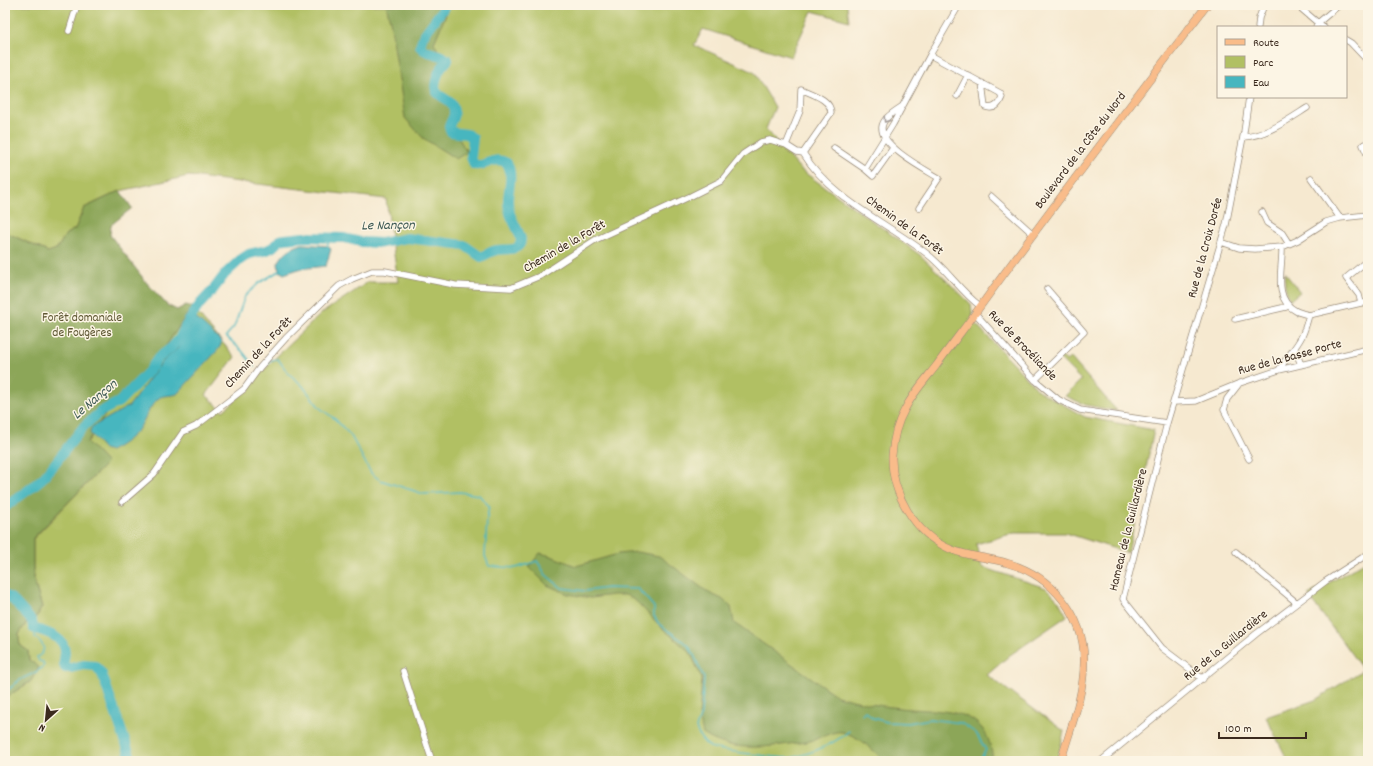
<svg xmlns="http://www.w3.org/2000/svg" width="1373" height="766" viewBox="0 0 1373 766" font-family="Dekko,sans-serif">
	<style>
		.green { fill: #b1c063; stroke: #767540 }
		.forest { fill: #8ca659; stroke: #64683c }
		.water { fill: #47b6bf; stroke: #41706e }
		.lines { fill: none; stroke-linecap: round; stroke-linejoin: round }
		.stream { stroke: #47b6bf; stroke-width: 1.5 }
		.river { stroke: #47b6bf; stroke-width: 10 }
		.minor-casing { stroke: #988a77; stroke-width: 7 }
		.major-casing { stroke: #988a77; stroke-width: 8 }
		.minor { stroke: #fff; stroke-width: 5.5 }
		.major { stroke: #f9bc8a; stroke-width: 7 }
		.oneway { stroke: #a79f9a }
		.labels { text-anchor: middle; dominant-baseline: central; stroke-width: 3; stroke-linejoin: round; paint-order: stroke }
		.street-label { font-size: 13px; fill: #3b2a1e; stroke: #fcf5e5 }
		.park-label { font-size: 13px; fill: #5e5733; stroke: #fcf5e5 }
		.water-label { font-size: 14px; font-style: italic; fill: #3f5b56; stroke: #fcf5e5 }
	</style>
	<rect width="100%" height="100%" fill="#fcf5e5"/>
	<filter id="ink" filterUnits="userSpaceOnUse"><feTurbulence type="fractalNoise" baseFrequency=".025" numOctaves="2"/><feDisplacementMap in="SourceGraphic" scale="8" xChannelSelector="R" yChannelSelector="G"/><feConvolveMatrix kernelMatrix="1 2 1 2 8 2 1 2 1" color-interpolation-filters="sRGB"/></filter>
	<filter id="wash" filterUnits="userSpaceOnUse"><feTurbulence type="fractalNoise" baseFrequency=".012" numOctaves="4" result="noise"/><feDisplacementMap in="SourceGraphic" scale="16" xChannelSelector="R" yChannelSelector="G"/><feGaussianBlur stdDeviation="0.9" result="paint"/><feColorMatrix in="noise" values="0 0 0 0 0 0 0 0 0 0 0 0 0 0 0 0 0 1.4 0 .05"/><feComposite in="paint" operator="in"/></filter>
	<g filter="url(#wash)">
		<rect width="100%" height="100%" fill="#f6e9d0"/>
		<path class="green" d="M5,5H847L849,21L812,11L791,57L703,29L694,45L754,72L775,107L766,129L801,170L920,255L971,304L973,321L1039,391L1085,417L1154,430L1128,553L1066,533H1014L976,544L982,567L1046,588L1058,600L1067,616L1010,655L987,675L1064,731L1057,761H5V698L31,681L28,651L20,645L19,640V634L27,622L37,616L42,607L33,578V539L107,463L87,443L107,412L153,365L192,307L235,357L206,395L223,411L237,399L280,353L322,313L368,282H398L386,199L189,176L120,191L84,208L75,229L66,234L57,249L48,252L5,232Z
			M1285,273L1300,292L1290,300C1285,291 1284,282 1285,273Z
			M1062,357L1067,361L1070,357L1117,411L1086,405L1065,396L1081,380L1060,359Z
			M1368,560V761H1288L1266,717L1315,700L1363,670L1308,595Z"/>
		<path class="forest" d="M386,5H450L434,43L444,61L438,79L439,91L453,101L456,112L452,127L467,152L456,159L423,138L405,118L390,20Z
			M120,191L132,208L111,225L110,235L146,282L167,305L177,310L186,305L192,307L153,365L107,412L87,442L107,463L33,538V578L42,607L37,616L27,622L19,634V640L20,645L28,651L29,660L39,667L31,681L5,698V232L48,252L57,249L66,234L75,229L84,208Z
			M637,552L659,556L709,593L722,599L731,607L734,623L837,696C858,702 879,706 900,708C943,713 988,703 993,761H885C872,750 860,736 842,732C834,730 819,739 810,741C804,743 796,743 789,744C761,748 727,751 703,734L699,715L702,679L690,652L662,628L637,602L626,595H612L591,598L568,594L547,585L529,567L540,553L551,556L576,566L618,554Z"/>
		<path class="water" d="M302,244L328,246L331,249L326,266L299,269L284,274L279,271L278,263C284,252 290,248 302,244Z
			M196,318L221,341V345L217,351L177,394C171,396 162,395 159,398C149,406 145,420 138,430C130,439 120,446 110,451L104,449L90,433L92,427L129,406L163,361L177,349L193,322Z"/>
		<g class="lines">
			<path class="stream" d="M327,247L330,238
				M267,364L270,360L278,359L288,373L302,385L320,408L335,419L351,436L371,473L380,480L424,494L460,492L479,495L489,506L487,518L485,556L489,566L516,568L537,561L546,575L562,588L585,591L608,588L638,589L654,607V616L659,624L688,645L694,655L704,678L701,714L696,728C699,736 702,742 710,747C714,750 786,759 791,758C812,753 833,745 849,731
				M254,366L242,351L226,336L234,327L245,296L259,283L279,271
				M5,691C11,689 15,683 20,680C28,675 39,673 44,665L43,662L39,661L37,657C39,656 41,655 42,653C47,647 39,640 35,637L36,629
				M862,714L865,711L873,718L887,722L908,723L930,719L961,723L976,733L986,750L982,756L983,761"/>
			<path class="river" d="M5,507L31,488L45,476L84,426L100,412L119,402L149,371L158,358L171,348L179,339L186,325L200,304L213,290L225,274L240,260L249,254L267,250L273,247L280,240L285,239L304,237L344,238L361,242L381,243L407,238L464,245L481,257C486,255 491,251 497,250C505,248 521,253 521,239C517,225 508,217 508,201C508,189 514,175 507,163C492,155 485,168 474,165L471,157L473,138L467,134L451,132L449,127C450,122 454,118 454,113C454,91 425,104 439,72C441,67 445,64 448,60C440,52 425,55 420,46L423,36L446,5
				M5,595L12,599L32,621L33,628C44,632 65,636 65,652C65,657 62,663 65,668H71L83,665L96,666L102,674L132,761"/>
		</g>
	</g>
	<g filter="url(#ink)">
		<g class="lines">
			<defs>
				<path id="minor" d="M1297,5L1318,23L1324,27
					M1258,27L1259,18L1264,5
					M1316,27L1318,23L1339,5
					M69,31L77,5
					M1346,40L1351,43L1368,61
					M930,55L1000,93L1002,97C999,105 994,110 985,107L982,83
					M957,96L968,75
					M901,107C894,112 883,118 882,127C880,146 924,169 939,178L919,208
					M1243,137C1266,136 1288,120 1307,108
					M786,145L800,111L801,89C811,94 831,99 831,113L803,153
					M834,148L865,169L893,124L930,55L959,5
					M1368,156L1363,145L1368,142
					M865,169L873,176L893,148
					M1311,178L1340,218
					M991,196L1033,234
					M1262,212L1267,223L1282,233L1289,244
					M1221,242L1239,248L1255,249L1282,247L1298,240L1326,222L1340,218L1368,215
					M1282,247C1283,268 1272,299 1296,311C1300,313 1305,314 1309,315
					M1361,303L1359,295L1346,278L1368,260
					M975,313L1035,380L1059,400L1080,410L1167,423
					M1235,319L1286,307L1288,305
					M1295,349L1301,365
					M1279,370C1286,358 1296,348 1302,336C1305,330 1307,322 1309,315L1361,303H1368
					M1035,380L1084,332L1047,289
					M1238,385L1227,399L1224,410L1249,459
					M1174,402L1196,401L1240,383L1279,370L1368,349
					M122,502L154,474L183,432L196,426L244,389L260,367L286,338L339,286L352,279L372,271H385L455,285L511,288L540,276L595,240L691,196L721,181L743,154L761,142L770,140L786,145L797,152L803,153C831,199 884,221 926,253C946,268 960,291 980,306
					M1236,552L1297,603
					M403,671L432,761
					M1203,679L1162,648L1123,599L1167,423L1226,225L1244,132L1249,97
					M1101,761L1256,634L1326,581L1368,554"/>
				<path id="major" d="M1061,761C1070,729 1084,696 1084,662C1085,615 1051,575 1007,563C988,557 968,557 950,549C915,534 891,493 892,456C893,440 897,423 905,409C913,393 925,380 936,366C951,345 967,325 982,304C1055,203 1131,104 1207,5"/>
			</defs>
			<use href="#minor" class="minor-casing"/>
			<use href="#major" class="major-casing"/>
			<use href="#minor" class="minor"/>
			<use href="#major" class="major"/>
		</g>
		<defs><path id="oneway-chevron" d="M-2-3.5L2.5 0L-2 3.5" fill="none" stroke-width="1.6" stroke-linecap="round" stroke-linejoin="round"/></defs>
		<use class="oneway" href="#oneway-chevron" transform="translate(886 120) rotate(125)"/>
	</g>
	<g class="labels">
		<g class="street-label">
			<text transform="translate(1081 151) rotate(-53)">Boulevard de la Côte du Nord</text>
			<text transform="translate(904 226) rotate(36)">Chemin de la Forêt</text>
			<text transform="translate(565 247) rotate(-30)">Chemin de la Forêt</text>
			<text transform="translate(1206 248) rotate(-75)">Rue de la Croix Dorée</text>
			<text transform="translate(1022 346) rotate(46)">Rue de Brocéliande</text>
			<text transform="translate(259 353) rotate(-47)">Chemin de la Forêt</text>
			<text transform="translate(1290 358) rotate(-15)">Rue de la Basse Porte</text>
			<text transform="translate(1129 530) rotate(-76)">Hameau de la Guillardière</text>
			<text transform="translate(1226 646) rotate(-39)">Rue de la Guillardière</text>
		</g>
		<g class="park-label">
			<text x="82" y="318">Forêt domaniale<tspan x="82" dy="15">de Fougères</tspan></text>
		</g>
		<g class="water-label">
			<text transform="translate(388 226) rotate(-1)">Le Nançon</text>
			<text transform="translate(95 400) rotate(-40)">Le Nançon</text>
		</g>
	</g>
	<rect width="1373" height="766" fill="none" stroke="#fcf5e5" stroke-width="20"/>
	<rect x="1217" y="26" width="130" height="72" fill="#fcf5e5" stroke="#afa495"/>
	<rect x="1225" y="39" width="20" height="6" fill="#f9bc8a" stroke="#afa495"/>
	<text x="1253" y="46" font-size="12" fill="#3b2a1e">Route</text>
	<rect x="1225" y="56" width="20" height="12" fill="#b1c063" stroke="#afa495"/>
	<text x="1253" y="66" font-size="12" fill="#3b2a1e">Parc</text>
	<rect x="1225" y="76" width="20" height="12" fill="#47b6bf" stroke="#afa495"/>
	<text x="1253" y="86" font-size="12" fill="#3b2a1e">Eau</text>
	<g transform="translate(46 720) rotate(207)" stroke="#fcf5e5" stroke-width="3" paint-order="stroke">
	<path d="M0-3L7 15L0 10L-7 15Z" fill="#3b2a1e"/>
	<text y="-6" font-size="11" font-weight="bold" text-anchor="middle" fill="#3b2a1e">N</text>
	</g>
	<path d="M1219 732v6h87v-6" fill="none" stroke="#3b2a1e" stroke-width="2"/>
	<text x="1225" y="732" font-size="12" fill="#3b2a1e" stroke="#fcf5e5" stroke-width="3" paint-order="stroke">100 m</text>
</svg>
